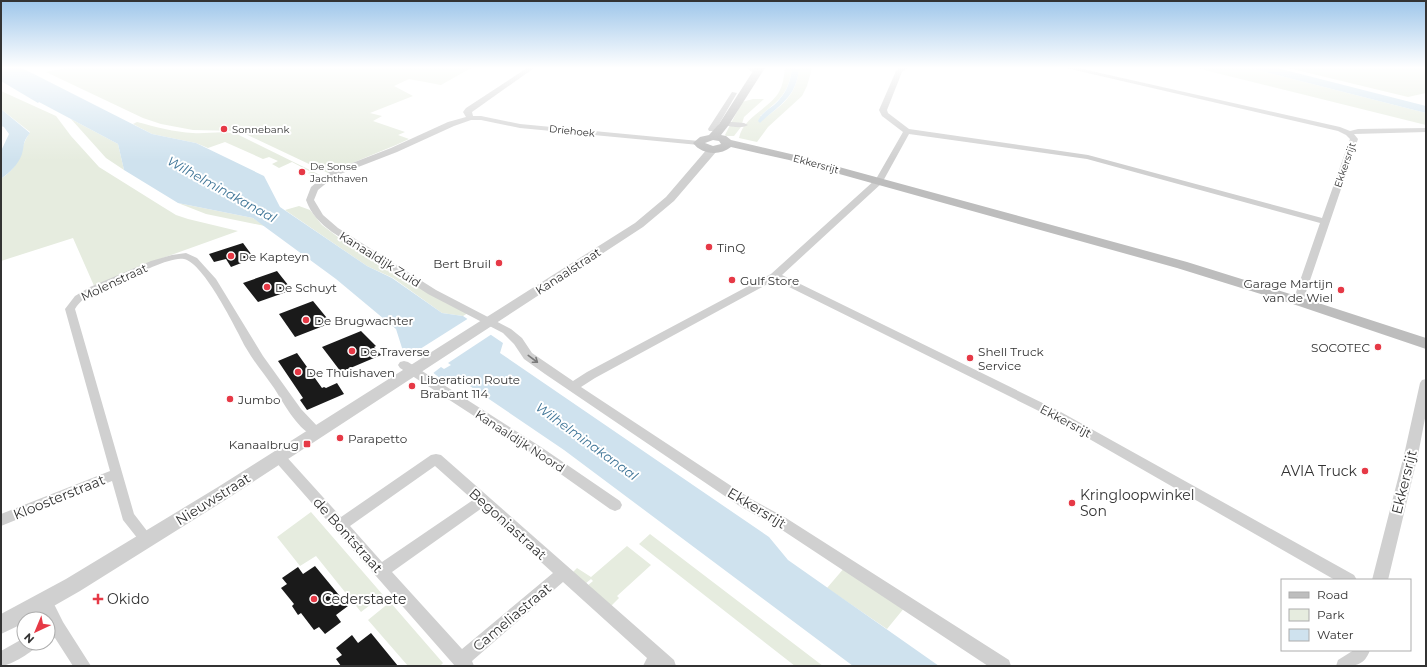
<svg xmlns="http://www.w3.org/2000/svg" width="1427" height="667" viewBox="0 0 1427 667" font-family="Montserrat,sans-serif">
	<style>
		.green { fill: #e6ecdf }
		.water { fill: #cfe2ee }
		.pier { fill: #fff }
		.building { fill: #1a1a1a }
		.lines { fill: none; stroke-linecap: round; stroke-linejoin: round }
		.minor { fill: #d0d0d0; fill-rule: evenodd }
		.tertiary { fill: #d0d0d0; fill-rule: evenodd }
		.secondary { fill: #bdbdbd; fill-rule: evenodd }
		.oneway { stroke: #7a7a7a }
		.poi-dot { fill: #e63946; stroke: #fff; stroke-width: 1.5 }
		.labels { text-anchor: middle; dominant-baseline: central; stroke-width: 4; stroke-linejoin: round; paint-order: stroke }
		.far-poi-label { font-size: 10px; fill: #333; stroke: #fff; text-anchor: start }
		.far-street-label { font-size: 10px; fill: #333; stroke: #fff }
		.poi-label { font-size: 12px; fill: #333; stroke: #fff; text-anchor: start }
		.street-label { font-size: 12px; fill: #333; stroke: #fff }
		.water-label { font-size: 13px; font-style: italic; fill: #3f7597; stroke: #fff }
		.near-poi-label { font-size: 14px; fill: #333; stroke: #fff; text-anchor: start }
		.near-street-label { font-size: 14px; fill: #333; stroke: #fff }
	</style>
	<rect width="100%" height="100%" fill="#fff"/>
	<path class="green" d="M65,68H471L441,85L409,79L394,86L413,96L370,113L382,116L373,121L405,132L398,135L409,139L396,145L328,173L239,131L193,130L161,124L143,118L46,72Z
		M785,68H792C788,95 780,99 760,116L766,117C786,103 797,92 799,68H812L807,86L802,96L768,127L757,142L739,138C743,117 769,109 779,92C783,85 784,76 785,68Z
		M1196,68H1249L1426,113V125Z
		M1288,68H1426V93L1408,97Z
		M1,91L56,116L71,136L99,167L163,207L176,215L188,219L238,231L160,259L95,288L73,238L1,261V179C24,163 17,152 30,132L1,109Z
		M753,99H764L744,117L741,127L734,136H726L725,135L727,131L742,102Z
		M71,119L118,144L124,170L106,158Z
		M137,122C156,127 174,132 193,133C208,134 223,130 237,134L320,175L315,174L311,175L308,173L311,172L292,162L279,168L272,164L278,161L269,157L263,159L225,142L208,148L196,143L152,134L133,124Z
		M178,203L253,218L265,226L206,214Z
		M299,206L310,210L322,225L338,237L468,313L463,316L442,313L393,278L367,266L285,210Z
		M311,512L383,595L361,612L316,556L300,566L277,537Z
		M650,534L823,666H795L639,544Z
		M627,546L651,565L617,596L619,598L610,607L587,586L593,581L591,579L585,584L572,573L577,568L591,577Z
		M845,567L905,607L887,629L827,588Z
		M390,602L443,663L440,666H408L368,620Z"/>
	<path class="water" d="M1,68H22L152,134L196,143L264,176L280,207L367,266L392,278L442,313L463,316L503,343L500,353L769,537L788,560L939,666H853L564,450L461,380L441,379L402,348L396,329L336,279L261,224L253,218L178,203L124,170L118,144L39,102L38,103L1,81Z
		M792,68L799,69C796,98 779,105 760,123L758,121C761,114 767,110 774,105C786,94 790,84 792,68Z
		M1249,68H1277L1426,106V113Z
		M1,109L30,133C22,143 25,144 22,154C18,165 10,172 1,179V151L9,134L4,127L1,126Z"/>
	<path class="pier" d="M469,318L492,334L448,363L451,365L444,369L441,367L432,374L409,356Z"/>
	<path class="building" d="M243,243L254,258L231,267L226,259L214,262L209,254Z
		M277,271L292,290L258,302L243,283Z
		M313,301L331,323L295,337L279,314Z
		M361,331L376,346L374,347L381,355L341,372L322,347Z
		M297,353L322,388L324,387L326,388L337,383L344,394L307,410L300,400L303,398L278,361Z
		M315,566L348,606L336,615L341,622L325,634L319,627L314,630L301,613L298,615L292,606L294,604L281,588L287,584L282,578L298,567L303,574Z
		M371,633L398,666H341L336,659L342,655L336,648L352,635L358,643Z"/>
	<g class="lines">
		<path class="minor" d="M527,68H534L472,112L473,116H481L520,124L699,141L703,143L699,145L520,128L481,120H471L454,126L397,152L335,176L318,190L314,200L323,215L338,228L436,290L511,329L522,338L532,353L573,381L587,372L771,274L876,179L903,132L882,116L879,110L896,71L899,68H907L902,72L887,110L888,113L909,129L1088,155L1322,218L1350,139L1346,135L1338,131L1066,68H1078L1340,127L1350,131L1358,129L1426,128V132L1354,134L1358,139L1303,301L1298,304L1293,301L1320,223L1087,159L909,134L882,183L782,275L1059,411L1354,575L1357,580H1335L1051,417L775,280L595,378L581,387L751,499L786,518L1009,660L1011,666H988L776,526L741,507L545,374L524,359L514,344L503,333L428,294L332,232C320,223 311,214 306,200L311,187L329,172L391,148L448,122L466,117L463,112L466,108Z
			M748,68H755L760,72L755,73L749,70Z
			M732,92L737,93L715,131H709L708,129Z
			M722,121L744,123L748,125C742,129 727,127 721,123Z
			M186,253L197,258L216,279L263,356L301,409L320,429L322,432L320,435C317,436 315,437 312,435C297,428 283,402 274,388C265,375 254,362 246,348C236,329 204,263 184,259C172,256 139,273 127,279C110,287 85,292 75,309L134,514L154,540L152,544L147,546L142,544L123,520L112,481L1,526V514L110,471L65,309L75,296L90,287L151,261L172,255Z
			M404,361L408,362L541,447L620,501L622,505L620,509L615,511L610,509L531,453L400,368L398,365L400,362Z
			M1426,379V413L1418,455L1388,580H1372L1404,455L1420,383L1422,380Z
			M279,452L284,454L341,517L431,455L436,454L441,455L674,660L676,666H643L647,658L563,582L472,661L474,666H455L274,460L272,457L274,454ZM435,466L473,500L382,562L350,526ZM482,508L553,573L462,649L392,572Z
			M44,594L50,596L63,622L91,666H73L55,638L48,641V619H45L36,601L38,596Z
			M24,638V643H39C35,651 10,666 1,666V651Z
			M1354,650H1370C1364,667 1354,666 1336,666L1338,660Z"/>
		<path class="tertiary" d="M712,147L716,148L717,150L716,152L674,201L643,227L230,497L80,591L31,619H24V623L1,634V614L66,579L218,487L635,223L666,197L708,148Z"/>
		<path class="secondary" d="M755,68H765L728,126L721,135L726,136L731,140L795,155L1187,262L1303,298L1426,338V349L1293,304L1177,268L789,160L731,147C720,156 702,155 693,143L700,137L709,135L719,124ZM713,140L719,141L721,144L713,146L705,143Z"/>
	</g>
	<defs><path id="oneway-shaft" d="M-6 0H5M1.5-3L5.5 0L1.5 3" fill="none" stroke-width="1.6" stroke-linecap="round" stroke-linejoin="round"/></defs>
	<use class="oneway" href="#oneway-shaft" transform="translate(533 359) rotate(37)"/>
	<linearGradient id="sky" x2="0" y2="1"><stop stop-color="#9ec6ea"/><stop offset="0.42" stop-color="#fff"/><stop offset="1" stop-color="#fff" stop-opacity="0"/></linearGradient>
	<rect width="1427" height="161" fill="url(#sky)"/>
	<g class="poi-dot">
		<circle cx="224" cy="129" r="4"/>
		<circle cx="302" cy="172" r="4"/>
		<circle cx="709" cy="247" r="4"/>
		<circle cx="231" cy="256" r="4"/>
		<circle cx="499" cy="263" r="4"/>
		<circle cx="732" cy="280" r="4"/>
		<circle cx="267" cy="287" r="4"/>
		<circle cx="1341" cy="290" r="4"/>
		<circle cx="306" cy="320" r="4"/>
		<circle cx="1378" cy="347" r="4"/>
		<circle cx="352" cy="351" r="4"/>
		<circle cx="970" cy="358" r="4"/>
		<circle cx="298" cy="372" r="4"/>
		<circle cx="412" cy="386" r="4"/>
		<circle cx="230" cy="399" r="4"/>
		<circle cx="340" cy="438" r="4"/>
		<rect x="303" y="440" width="8" height="8" rx="2"/>
		<circle cx="1365" cy="471" r="4"/>
		<circle cx="1072" cy="503" r="4"/>
		<path d="M96 593h4v4h4v4h-4v4h-4v-4h-4v-4h4z"/>
		<circle cx="314" cy="599" r="4"/>
	</g>
	<g class="labels">
		<g class="far-poi-label">
			<text x="232" y="129">Sonnebank</text>
			<text x="310" y="166">De Sonse<tspan x="310" dy="12">Jachthaven</tspan></text>
		</g>
		<g class="far-street-label">
			<text transform="translate(572 131) rotate(6)">Driehoek</text>
			<text transform="translate(816 164) rotate(15)">Ekkersrijt</text>
			<text transform="translate(1345 165) rotate(-71)">Ekkersrijt</text>
		</g>
		<g class="poi-label">
			<text x="717" y="247">TinQ</text>
			<text x="239" y="256">De Kapteyn</text>
			<text x="491" y="263" text-anchor="end">Bert Bruil</text>
			<text x="740" y="280">Gulf Store</text>
			<text x="1333" y="283" text-anchor="end">Garage Martijn<tspan x="1333" dy="14">van de Wiel</tspan></text>
			<text x="275" y="287">De Schuyt</text>
			<text x="314" y="320">De Brugwachter</text>
			<text x="1370" y="347" text-anchor="end">SOCOTEC</text>
			<text x="360" y="351">De Traverse</text>
			<text x="978" y="351">Shell Truck<tspan x="978" dy="14">Service</tspan></text>
			<text x="306" y="372">De Thuishaven</text>
			<text x="420" y="379">Liberation Route<tspan x="420" dy="14">Brabant 114</tspan></text>
			<text x="238" y="399">Jumbo</text>
			<text x="348" y="438">Parapetto</text>
			<text x="299" y="444" text-anchor="end">Kanaalbrug</text>
		</g>
		<g class="street-label">
			<text transform="translate(380 259) rotate(32)">Kanaaldijk Zuid</text>
			<text transform="translate(568 271) rotate(-33)">Kanaalstraat</text>
			<text transform="translate(114 282) rotate(-25)">Molenstraat</text>
			<text transform="translate(1066 421) rotate(28)">Ekkersrijt</text>
			<text transform="translate(520 441) rotate(33)">Kanaaldijk Noord</text>
		</g>
		<g class="water-label">
			<text transform="translate(222 189) rotate(29)">Wilhelminakanaal</text>
			<text transform="translate(587 441) rotate(36)">Wilhelminakanaal</text>
		</g>
		<g class="near-poi-label">
			<text x="1357" y="471" text-anchor="end">AVIA Truck</text>
			<text x="1080" y="495">Kringloopwinkel<tspan x="1080" dy="16">Son</tspan></text>
			<text x="107" y="599">Okido</text>
			<text x="322" y="599">Cederstaete</text>
		</g>
		<g class="near-street-label">
			<text transform="translate(1404 482) rotate(-76)">Ekkersrijt</text>
			<text transform="translate(59 497) rotate(-22)">Kloosterstraat</text>
			<text transform="translate(213 499) rotate(-32)">Nieuwstraat</text>
			<text transform="translate(757 508) rotate(31)">Ekkersrijt</text>
			<text transform="translate(508 524) rotate(42)">Begoniastraat</text>
			<text transform="translate(348 535) rotate(48)">de Bontstraat</text>
			<text transform="translate(512 617) rotate(-40)">Cameliastraat</text>
		</g>
	</g>
	<rect width="1427" height="667" fill="none" stroke="#333333" stroke-width="4"/>
	<rect x="1281" y="579" width="130" height="72" fill="#ffffff" stroke="#adadad"/>
	<rect x="1289" y="592" width="20" height="6" fill="#bdbdbd" stroke="#adadad"/>
	<text x="1317" y="599" font-size="12" fill="#333333">Road</text>
	<rect x="1289" y="609" width="20" height="12" fill="#e6ecdf" stroke="#adadad"/>
	<text x="1317" y="619" font-size="12" fill="#333333">Park</text>
	<rect x="1289" y="629" width="20" height="12" fill="#cfe2ee" stroke="#adadad"/>
	<text x="1317" y="639" font-size="12" fill="#333333">Water</text>
	<g transform="translate(36 631) rotate(224)"><circle r="19" fill="#ffffff" stroke="#adadad"/>
	<path d="M0-3L7 15L0 10L-7 15Z" fill="#e63946"/>
	<text y="-6" font-size="11" font-weight="bold" text-anchor="middle" fill="#333333">N</text>
	</g>
</svg>
